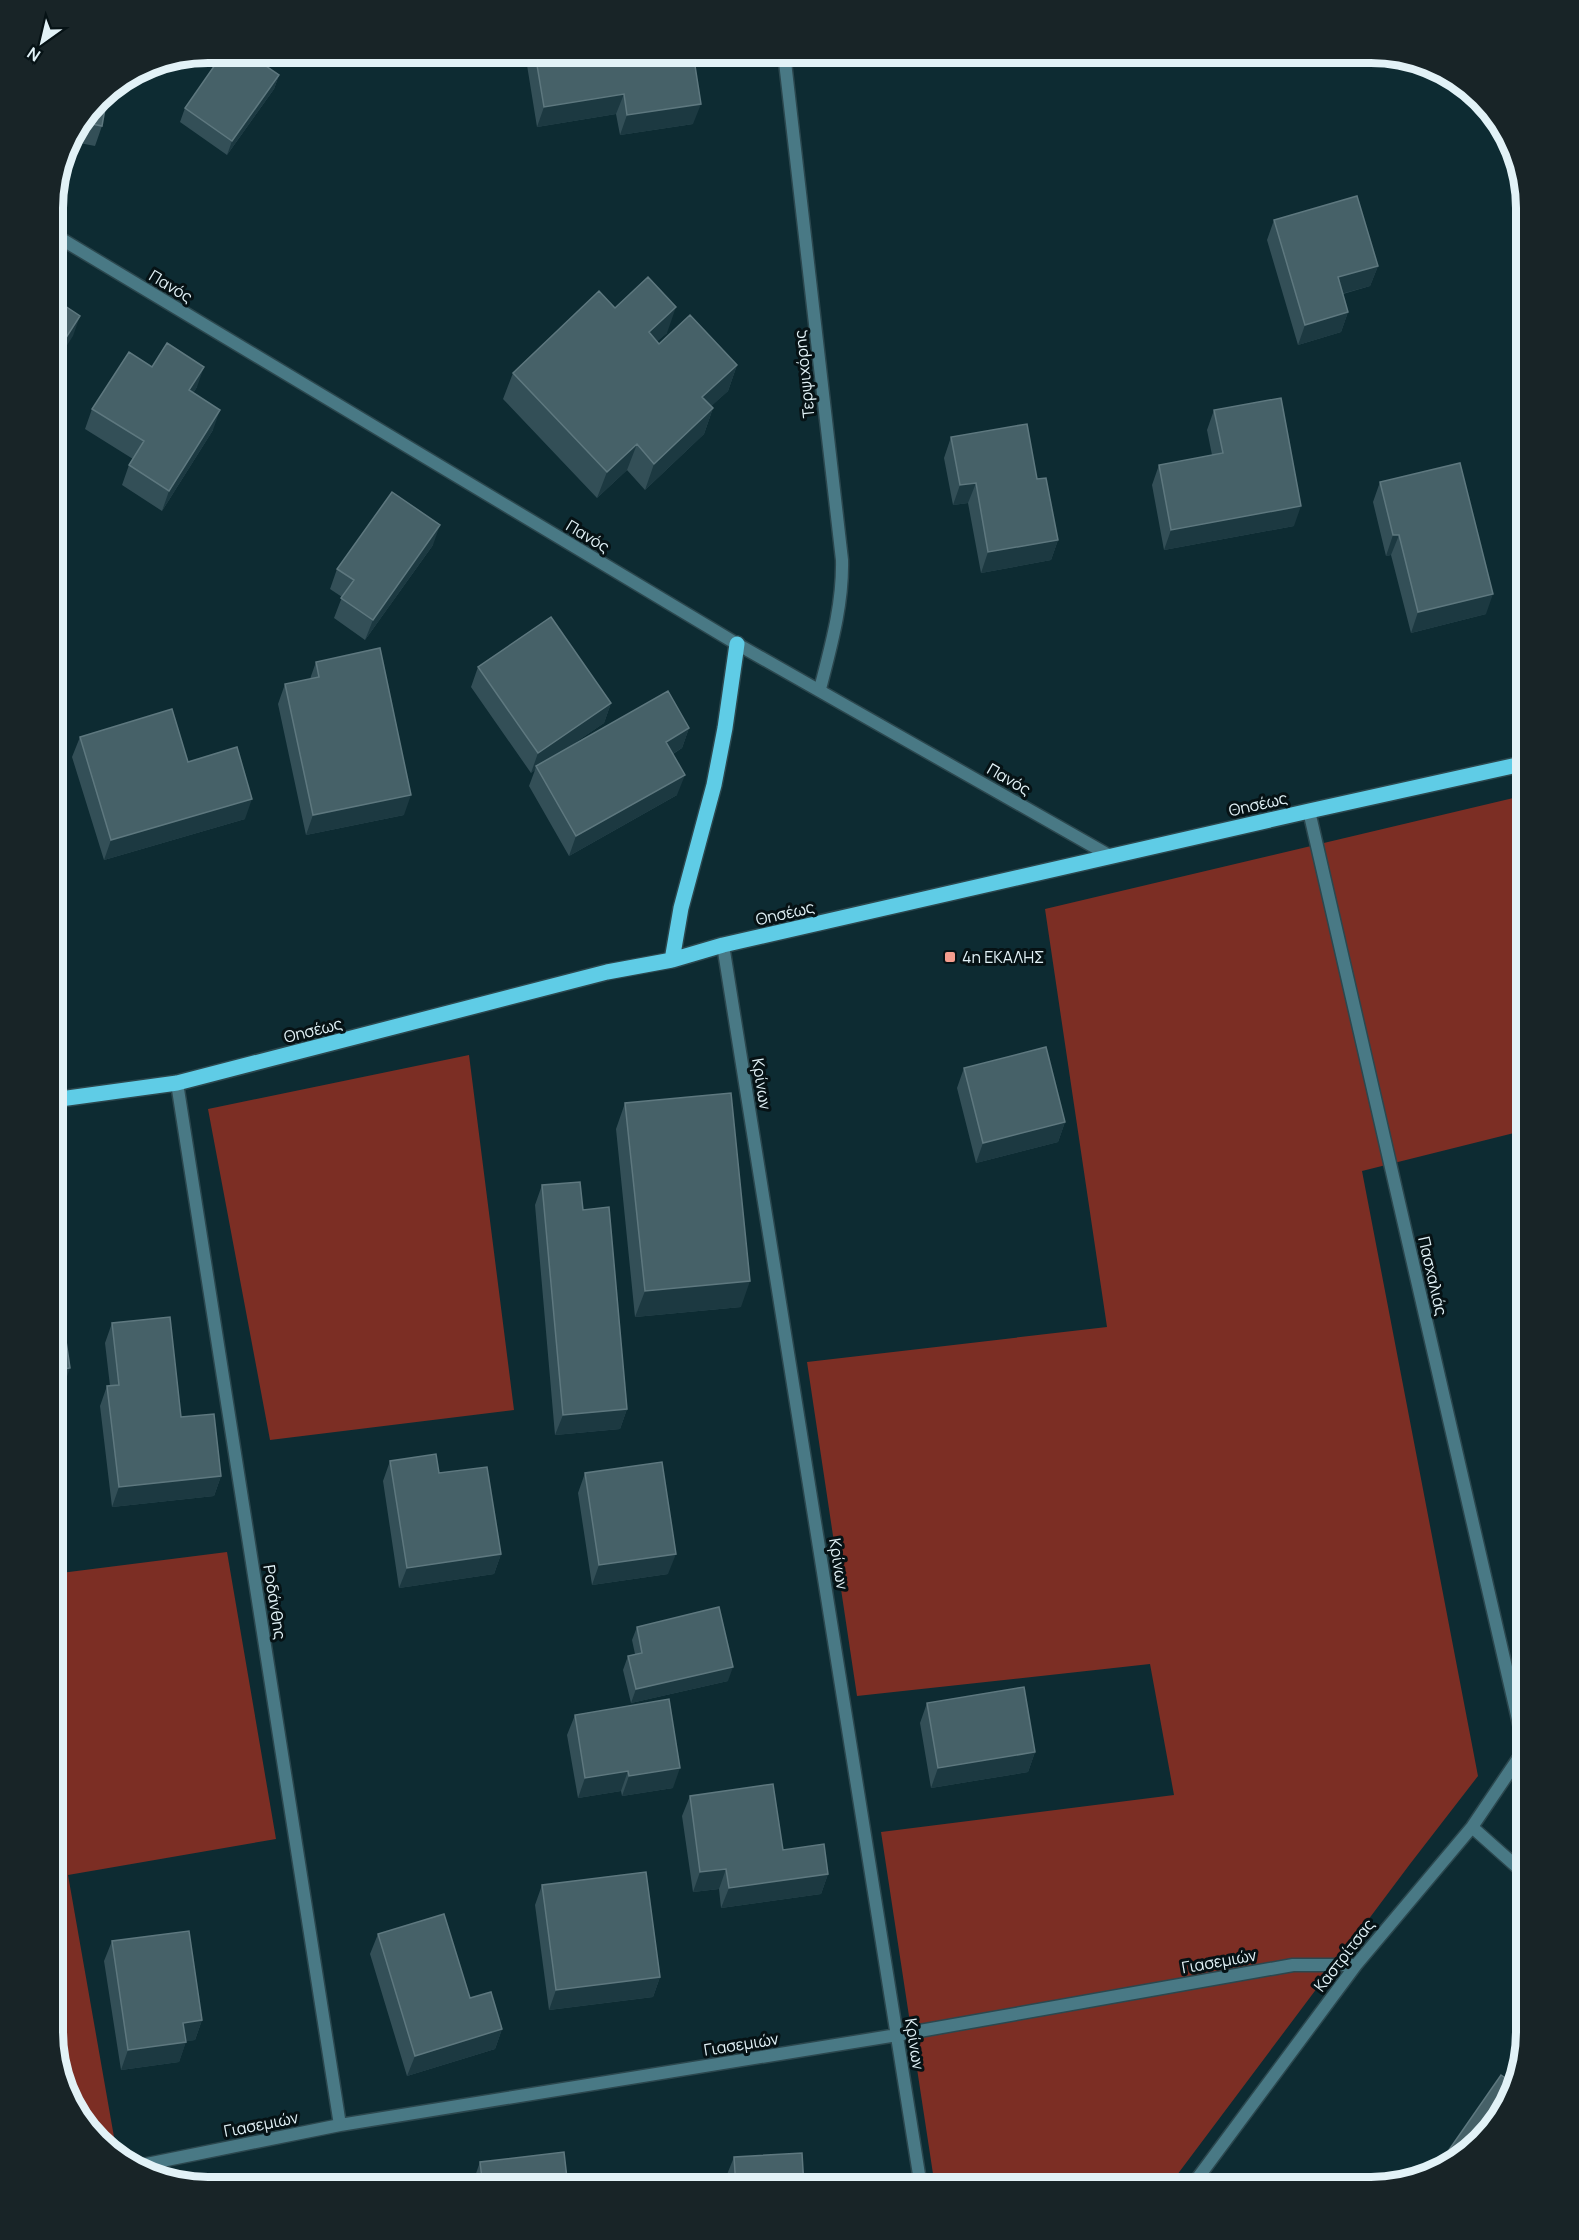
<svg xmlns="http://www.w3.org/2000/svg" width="1579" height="2240" viewBox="0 0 1579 2240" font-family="Manrope,sans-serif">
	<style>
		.green { fill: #7c2e24 }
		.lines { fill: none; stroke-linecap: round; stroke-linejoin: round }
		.street-casing { stroke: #2b474e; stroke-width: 15 }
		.primary-casing { stroke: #2b474e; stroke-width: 18 }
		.street { stroke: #497985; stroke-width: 12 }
		.primary { stroke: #5fcce6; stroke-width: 15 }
		.wall { fill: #334f57 }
		.shaded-wall { fill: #1c3941 }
		.building { fill: #466168; stroke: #5e787f; stroke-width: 1.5 }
		.poi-dot { fill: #f59d8e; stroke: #061215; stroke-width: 2 }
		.labels { text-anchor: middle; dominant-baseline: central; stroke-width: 6; stroke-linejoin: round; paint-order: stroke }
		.street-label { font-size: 16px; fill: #e2f2f7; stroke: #061215 }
		.poi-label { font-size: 16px; fill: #e2f2f7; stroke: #061215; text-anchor: start }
		.rim { fill: none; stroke: #e2f2f7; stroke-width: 8 }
	</style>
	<rect width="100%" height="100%" fill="#0d2b32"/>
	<path class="green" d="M1526,795V1130L1362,1171L1478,1776L1410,1864L1168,2187H935L881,1832L1174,1795L1150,1664L857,1696L807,1362L1107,1327L1045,909Z
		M469,1055L514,1410L270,1440L208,1109Z
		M227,1552L276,1839L68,1875L117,2154L74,2110L53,2032V1574Z"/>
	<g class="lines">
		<defs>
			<path id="street" d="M784,53L842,560C843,604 831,646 820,689
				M53,234L737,644L1112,857
				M1309,811L1525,1750
				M723,945L921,2187
				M177,1083L340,2125
				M1472,1827L1526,1875
				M132,2167L340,2125L897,2035L1293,1965H1356
				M1191,2187L1356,1965L1472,1827L1526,1747"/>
			<path id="primary" d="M672,960L681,908L714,785L725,728L737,644
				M53,1100L177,1083L607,972L672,960L723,945L1309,811L1526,763"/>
		</defs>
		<use href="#street" class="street-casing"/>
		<use href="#primary" class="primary-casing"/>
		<use href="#street" class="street"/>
		<use href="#primary" class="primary"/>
	</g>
	<path class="wall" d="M528,53H693V124L620,135L616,114L537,127L526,59Z
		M279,75L274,89L227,155L180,122L185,108Z
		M98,98L102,126L95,146L69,141Z
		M1274,220L1378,266L1370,286L1343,294L1348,312L1341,332L1298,345L1267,240Z
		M615,308L667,333L657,341L659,344L737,365L728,391L711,406L713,408L704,434L645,490L627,470L597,498L503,399L513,373Z
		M152,367L197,387L193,393L213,430L162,511L122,485L129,465L133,459L85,429L92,409Z
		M1214,410L1294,526L1164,550L1152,485L1159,465L1212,455L1207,430Z
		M951,437L1037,479L1058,540L1051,560L981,573L968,503L953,505L944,458Z
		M1380,482L1486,614L1411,633L1391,555L1386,556L1373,502Z
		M433,545L365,640L334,618L342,597L330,589L337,569Z
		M316,662L404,815L306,835L278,704L285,684L310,679Z
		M478,667L611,703L604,723L561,752L689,728L682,748L673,754L677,795L569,856L529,786L535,770L531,773L471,687Z
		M80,737L188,762L245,819L104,860L72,757Z
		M964,1068L1065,1122L1058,1142L976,1163L957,1088Z
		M625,1103L741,1307L635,1317L616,1129Z
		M542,1185L583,1210L627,1409L620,1429L555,1435L535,1205Z
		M112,1323L181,1417L221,1476L214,1496L112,1507L100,1406L107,1386H110L105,1343Z
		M390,1461L439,1473L501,1554L494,1574L399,1588L383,1481Z
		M585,1473L668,1574L592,1585L578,1493Z
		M637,1627L728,1681L631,1703L623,1670L628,1656L635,1654L632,1640Z
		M927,1703L1035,1752L1028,1772L931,1788L920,1723Z
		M575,1715L673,1788L622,1796L621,1791L578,1798L567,1735Z
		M690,1796L783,1850L828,1874L821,1894L721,1908L719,1889L693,1892L682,1816Z
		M542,1885L660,1977L653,1997L549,2010L535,1905Z
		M378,1934L470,1998L502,2029L495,2049L407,2076L370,1954Z
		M112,1941L202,2020L195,2040L186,2041L179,2062L121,2070L104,1961Z
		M734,2157L804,2187H727L726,2177Z
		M480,2162L568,2187H473V2182Z"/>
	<path class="shaded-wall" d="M279,75L274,89L227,155L232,141Z
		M624,94L616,114L537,127L544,107Z
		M701,104L693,124L620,135L627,115Z
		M1378,266L1370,286L1330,297L1338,277Z
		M676,307L667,333L639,358L649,332Z
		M1348,312L1341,332L1298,345L1305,325Z
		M80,316L73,336L53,367V358Z
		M737,365L728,391L693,423L702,397Z
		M204,367L197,387L182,410L189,390Z
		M713,408L704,434L645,490L654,464Z
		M220,410L213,430L162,511L169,491Z
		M637,444L627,470L597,498L607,472Z
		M976,483L968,503L953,505L960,485Z
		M1301,506L1294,526L1164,550L1171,530Z
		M440,525L433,545L365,640L373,620Z
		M1393,535H1399L1391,555L1386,556Z
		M1058,540L1051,560L981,573L988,552Z
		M1493,594L1486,614L1411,633L1418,612Z
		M611,703L604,723L538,768L536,766L535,770L531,773L538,753Z
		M689,728L682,748L659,762L666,742Z
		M685,775L677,795L569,856L576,836Z
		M411,795L404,815L306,835L313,815Z
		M252,799L245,819L104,860L111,840Z
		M1065,1122L1058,1142L976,1163L983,1143Z
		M750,1281L741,1307L635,1317L645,1291Z
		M70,1368L63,1388L53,1390V1371Z
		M627,1409L620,1429L555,1435L563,1415Z
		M221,1476L214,1496L112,1507L119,1487Z
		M501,1554L494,1574L399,1588L407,1568Z
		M676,1554L668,1574L592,1585L599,1565Z
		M733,1667L728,1681L631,1703L636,1689Z
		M1035,1752L1028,1772L931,1788L938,1768Z
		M680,1768L673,1788L622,1796L629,1776Z
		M628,1771L621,1791L578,1798L585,1778Z
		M726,1869L719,1889L693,1892L700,1872Z
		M828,1874L821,1894L721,1908L729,1888Z
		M660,1977L653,1997L549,2010L556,1990Z
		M202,2020L195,2040L176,2043L183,2023Z
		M502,2029L495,2049L407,2076L415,2056Z
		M186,2042L179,2062L121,2070L128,2050Z"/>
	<path class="building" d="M224,52L247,53L279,75L232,141L185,108Z
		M535,53H693L701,104L627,115L624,94L544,107Z
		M108,91L102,126L82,122L98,98Z
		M1357,196L1378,266L1338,277L1348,312L1305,325L1274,220Z
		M648,277L676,307L649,332L659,344L690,315L737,365L702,397L713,408L654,464L637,444L607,472L513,373L599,291L615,308Z
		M53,298L80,316L53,358Z
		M167,343L204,367L189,390L220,410L169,491L129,465L144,441L92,409L129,352L152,367Z
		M1281,398L1301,506L1171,530L1159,465L1223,453L1214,410Z
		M1027,424L1037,479L1046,478L1058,540L988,552L976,483L960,485L951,437Z
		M1460,463L1493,594L1418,612L1399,535H1393L1380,482Z
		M392,492L440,525L373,620L341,598L354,580L337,569Z
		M551,617L611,703L538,753L478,667Z
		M380,648L411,795L313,815L285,684L319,677L316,662Z
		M668,691L689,728L666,742L685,775L576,836L536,766Z
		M172,709L188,762L237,747L252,799L111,840L80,737Z
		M1046,1047L1065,1122L983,1143L964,1068Z
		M731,1093L750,1281L645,1291L625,1103Z
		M580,1182L583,1210L609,1207L627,1409L563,1415L542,1185Z
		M53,1254L70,1368L53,1371Z
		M170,1317L181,1417L214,1414L221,1476L119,1487L107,1386L119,1385L112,1323Z
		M436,1454L439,1473L487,1467L501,1554L407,1568L390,1461Z
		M662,1462L676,1554L599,1565L585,1473Z
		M719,1607L733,1667L636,1689L628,1656L642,1653L637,1627Z
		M1024,1687L1035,1752L938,1768L927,1703Z
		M669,1699L680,1768L629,1776L628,1771L585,1778L575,1715Z
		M773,1784L783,1850L824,1844L828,1874L729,1888L726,1869L700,1872L690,1796Z
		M646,1872L660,1977L556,1990L542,1885Z
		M444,1914L470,1998L491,1992L502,2029L415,2056L378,1934Z
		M189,1931L202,2020L183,2023L186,2042L128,2050L112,1941Z
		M1501,2075L1513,2083L1506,2109L1449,2166L1435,2170Z
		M564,2152L568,2187H483L480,2162Z
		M802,2153L804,2187H736L734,2157Z"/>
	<rect class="poi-dot" x="944" y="951" width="12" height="12" rx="3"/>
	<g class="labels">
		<g class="street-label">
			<text transform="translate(171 286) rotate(31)">Πανός</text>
			<text transform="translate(804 374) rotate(-96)">Τερψιχόρης</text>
			<text transform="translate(588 536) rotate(31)">Πανός</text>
			<text transform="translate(1009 779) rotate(30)">Πανός</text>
			<text transform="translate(1258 804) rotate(-13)">Θησέως</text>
			<text transform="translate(785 913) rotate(-13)">Θησέως</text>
			<text transform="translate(313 1030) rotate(-14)">Θησέως</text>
			<text transform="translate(762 1084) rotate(81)">Κρίνων</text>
			<text transform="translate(1433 1276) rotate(77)">Πασχαλιάς</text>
			<text transform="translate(839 1564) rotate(81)">Κρίνων</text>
			<text transform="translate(275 1602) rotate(81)">Ροδάνθης</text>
			<text transform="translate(1344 1955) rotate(-52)">Καστρίτσας</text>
			<text transform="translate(1219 1961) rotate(-10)">Γιασεμιών</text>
			<text transform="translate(741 2044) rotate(-9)">Γιασεμιών</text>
			<text transform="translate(915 2044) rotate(81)">Κρίνων</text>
			<text transform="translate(261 2124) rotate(-11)">Γιασεμιών</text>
		</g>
		<g class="poi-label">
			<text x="962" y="957">4η ΕΚΑΛΗΣ</text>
		</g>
	</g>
	<path d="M0 0H1579V2240H0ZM208 63H1371A145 145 0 0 1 1516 208V2032A145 145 0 0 1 1371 2177H208A145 145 0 0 1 63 2032V208A145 145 0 0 1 208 63Z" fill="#182427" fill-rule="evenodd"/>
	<path class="rim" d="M208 63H1371A145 145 0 0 1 1516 208V2032A145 145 0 0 1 1371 2177H208A145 145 0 0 1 63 2032V208A145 145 0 0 1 208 63Z"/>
	<g transform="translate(42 42) rotate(214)" stroke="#061215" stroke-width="4.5" paint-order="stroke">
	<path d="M0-4.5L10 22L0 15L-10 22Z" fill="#e2f2f7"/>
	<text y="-9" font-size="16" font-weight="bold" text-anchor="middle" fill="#e2f2f7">N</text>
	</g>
</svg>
